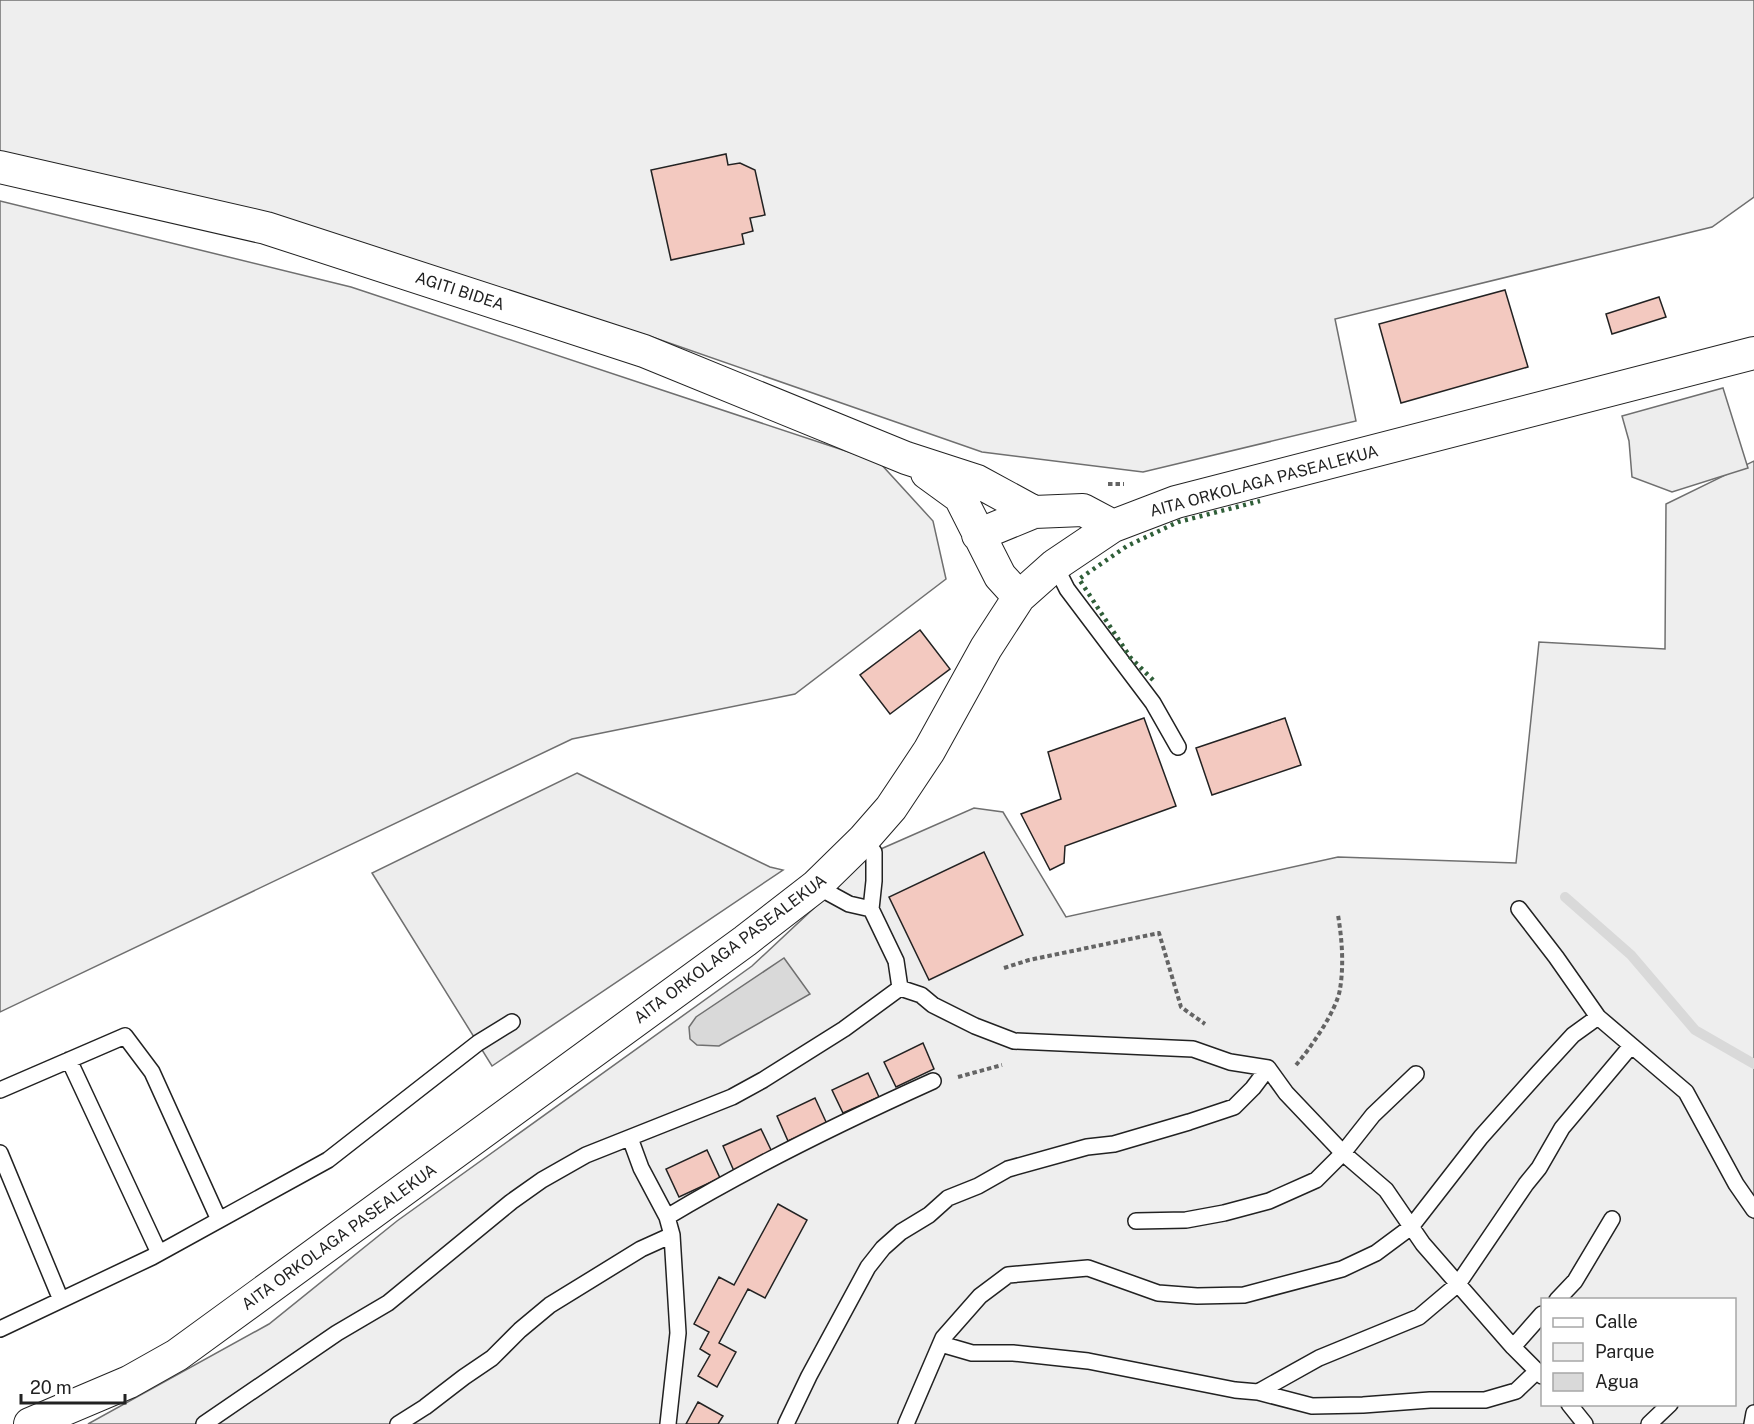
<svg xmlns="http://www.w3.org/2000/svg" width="1754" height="1424" viewBox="0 0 1754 1424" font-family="'Public Sans',sans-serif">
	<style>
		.green { fill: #eee; stroke: #6f6f6f; stroke-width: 1.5; fill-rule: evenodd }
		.parking { fill: #ededed; stroke: #6f6f6f; stroke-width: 1.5 }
		.water { fill: #d9d9d9; stroke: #6f6f6f; stroke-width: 1.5 }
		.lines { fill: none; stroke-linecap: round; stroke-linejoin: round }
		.stream { stroke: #d9d9d9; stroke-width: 10 }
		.building { fill: #f3c9c0; stroke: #222; stroke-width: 1.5 }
		.lane-casing { stroke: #222; stroke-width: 18 }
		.street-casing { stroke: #222; stroke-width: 34 }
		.path { stroke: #646464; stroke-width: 4; stroke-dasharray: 4.5 3; stroke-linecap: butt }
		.lane { stroke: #fff; stroke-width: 15 }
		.street { stroke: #fff; stroke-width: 32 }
		.hedge { stroke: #2f5e38; stroke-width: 4.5; stroke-dasharray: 3 4.5; stroke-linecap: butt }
		.labels { text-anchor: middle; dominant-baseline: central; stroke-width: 4.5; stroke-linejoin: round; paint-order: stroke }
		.street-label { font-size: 16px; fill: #222; stroke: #fff }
	</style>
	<rect width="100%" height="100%" fill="#fff"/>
	<path class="green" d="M0,0H1754V197L1712,227L1335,319L1356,421L1143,472L982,452L652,337L353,242L0,152Z
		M0,201L351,287L879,462L933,521L946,579L795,694L572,739L0,1012Z
		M1754,461V1424H88L269,1324L397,1221L752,966L874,852L974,808L1003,812L1066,917L1338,857L1516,863L1539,642L1665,649L1666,504ZM1542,1300H1734V1404H1542Z"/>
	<path class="parking" d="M1723,388L1748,468L1672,492L1632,477L1629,441L1622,416Z
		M577,773L770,867L783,870L492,1066L372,873Z"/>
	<path class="water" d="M784,958L810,994L719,1046L697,1045L690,1039L689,1027L696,1017Z"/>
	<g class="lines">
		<path class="stream" d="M1565,897L1631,955L1695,1030L1754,1064"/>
	</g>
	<path class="building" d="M726,154L728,165L740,163L755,170L765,215L750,218L753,231L742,234L744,244L671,260L651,170Z
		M1505,290L1528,367L1401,403L1379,324Z
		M1659,297L1666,317L1612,334L1606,314Z
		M920,630L950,669L890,714L860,675Z
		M1144,718L1176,806L1065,846L1064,863L1050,870L1021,814L1061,799L1048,752Z
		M1285,718L1301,765L1212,795L1196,748Z
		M984,852L1023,935L929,980L889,897Z
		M923,1043L934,1069L896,1087L884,1062Z
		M868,1073L879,1097L843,1113L832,1090Z
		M815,1098L827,1124L788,1141L777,1116Z
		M761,1129L773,1154L734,1171L723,1146Z
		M707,1150L720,1178L679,1197L666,1169Z
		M778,1204L807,1220L765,1298L748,1289L719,1343L736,1352L717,1387L698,1376L710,1355L700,1349L709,1332L694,1324L719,1277L734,1285Z
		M698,1402L723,1416L718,1424H686Z"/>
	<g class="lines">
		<defs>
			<path id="lane" d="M1055,565L1067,589L1153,703L1178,747
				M816,886L849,904L871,909
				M1519,909L1556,957L1598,1017L1686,1092L1736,1184L1754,1210
				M900,988L921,995L933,1005L975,1026L1014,1041L1193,1049L1230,1062L1268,1068L1286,1093L1343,1153L1386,1190L1423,1244L1513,1347L1542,1376
				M69,1060L159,1253
				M0,1090L125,1036L152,1072L219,1220
				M630,1138L641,1168L667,1217L672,1235L678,1333L668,1424
				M0,1153L61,1300
				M667,1217C752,1166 842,1122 933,1081
				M1136,1221L1186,1220L1224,1213L1269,1201L1316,1180L1343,1153L1373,1115L1416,1074
				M1557,1300L1575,1281L1612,1219
				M0,1329L152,1257L328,1160L478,1043L512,1022
				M941,1344L972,1353H1013L1088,1361L1235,1390L1258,1392L1319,1358L1419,1317L1458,1284L1526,1184L1539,1168L1562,1128L1631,1046
				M1513,1347L1542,1314
				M1258,1392L1312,1406L1363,1405L1430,1400H1485L1516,1391L1537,1371
				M1569,1404L1585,1424
				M204,1424L337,1333L388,1303L511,1202L542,1180L586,1155L732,1097L763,1080L844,1029L900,988L896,961L871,909L874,881V852L863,840
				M398,1424L425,1407L464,1377L492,1358L520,1330L550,1305L641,1249L672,1235
				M786,1424L809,1376L868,1267L883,1248L901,1232L929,1215L948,1198L978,1186L1008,1169L1087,1147L1114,1144L1189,1122L1234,1107L1253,1088L1268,1068
				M906,1424L943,1338L980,1296L1008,1275L1088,1268L1158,1293L1197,1296L1244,1295L1342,1269L1376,1253L1411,1227L1481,1137L1539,1072L1573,1035L1598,1017
				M1649,1424L1670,1404
				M1752,1424L1754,1413"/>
			<path id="street" d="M0,167L266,228L644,351L906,458L977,481L1034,512
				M927,473L960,497L1000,576L1019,597
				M978,535L1034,512L1083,510L1113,526
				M30,1424L129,1382L177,1355L745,941L816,886L863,840L891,808L929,751L986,648L1019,597L1055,565L1113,526L1176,502L1754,353"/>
		</defs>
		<use href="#lane" class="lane-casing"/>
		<use href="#street" class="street-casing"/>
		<path class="path" d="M1108,484H1124
			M1004,968L1029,960L1159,933L1181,1007L1205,1024
			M1296,1065C1310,1049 1337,1010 1340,989C1344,965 1342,939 1338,915
			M958,1077L1002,1065"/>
		<use href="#lane" class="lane"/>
		<use href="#street" class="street"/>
		<path class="hedge" d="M1153,680L1130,657L1079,579L1127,546L1178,522L1260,501"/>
	</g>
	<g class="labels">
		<g class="street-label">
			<text transform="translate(460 291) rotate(18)">AGITI BIDEA</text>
			<text transform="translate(1264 481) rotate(-15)">AITA ORKOLAGA PASEALEKUA</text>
			<text transform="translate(730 949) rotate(-37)">AITA ORKOLAGA PASEALEKUA</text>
			<text transform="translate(339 1237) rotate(-36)">AITA ORKOLAGA PASEALEKUA</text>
		</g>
	</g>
	<rect x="1541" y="1298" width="195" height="108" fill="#ffffff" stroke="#a7a7a7" stroke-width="1.5"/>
	<rect x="1553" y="1318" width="30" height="9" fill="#ffffff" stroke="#a7a7a7" stroke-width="1.5"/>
	<text x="1595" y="1328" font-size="18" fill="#222222">Calle</text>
	<rect x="1553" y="1343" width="30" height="18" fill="#eeeeee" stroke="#a7a7a7" stroke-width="1.5"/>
	<text x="1595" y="1358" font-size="18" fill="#222222">Parque</text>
	<rect x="1553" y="1373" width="30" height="18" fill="#d9d9d9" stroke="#a7a7a7" stroke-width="1.5"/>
	<text x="1595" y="1388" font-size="18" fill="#222222">Agua</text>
	<path d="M21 1394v9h104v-9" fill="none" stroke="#222222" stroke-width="3"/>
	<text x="30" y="1394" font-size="18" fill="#222222" stroke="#ffffff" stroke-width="4.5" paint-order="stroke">20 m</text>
</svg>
